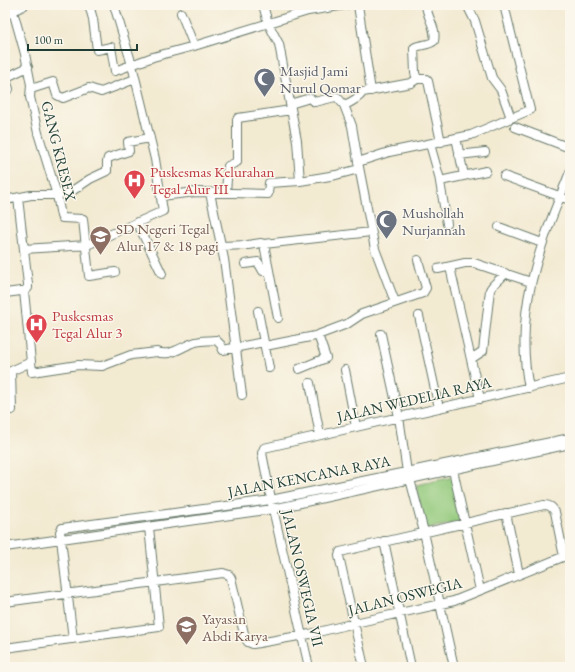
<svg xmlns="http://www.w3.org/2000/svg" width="575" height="672" viewBox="0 0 575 672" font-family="'EB Garamond',serif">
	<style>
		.green { fill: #93c97c; stroke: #598358 }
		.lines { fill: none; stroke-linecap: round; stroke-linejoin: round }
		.minor-casing { stroke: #697a6b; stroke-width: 10 }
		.major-casing { stroke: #697a6b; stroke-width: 12 }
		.minor { stroke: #fff; stroke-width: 8 }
		.major { stroke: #fff; stroke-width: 10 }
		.labels { text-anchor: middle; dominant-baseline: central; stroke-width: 3; stroke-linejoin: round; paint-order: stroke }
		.worship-label { font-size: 15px; fill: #5b616d; stroke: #fbf7ec; text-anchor: start }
		.street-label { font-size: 15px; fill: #1f3d34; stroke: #fbf7ec }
		.health-label { font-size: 15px; fill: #be3a42; stroke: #fbf7ec; text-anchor: start }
		.education-label { font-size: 15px; fill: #785e54; stroke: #fbf7ec; text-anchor: start }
	</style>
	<rect width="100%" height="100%" fill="#fbf7ec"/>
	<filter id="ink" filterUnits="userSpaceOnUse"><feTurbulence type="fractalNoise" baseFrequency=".025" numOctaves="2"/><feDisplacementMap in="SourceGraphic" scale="8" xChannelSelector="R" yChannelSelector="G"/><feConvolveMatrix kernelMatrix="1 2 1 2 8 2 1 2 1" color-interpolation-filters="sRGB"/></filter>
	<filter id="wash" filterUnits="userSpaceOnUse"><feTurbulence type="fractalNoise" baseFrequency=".012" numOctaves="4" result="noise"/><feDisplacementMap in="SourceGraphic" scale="16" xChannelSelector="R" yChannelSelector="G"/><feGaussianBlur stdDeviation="0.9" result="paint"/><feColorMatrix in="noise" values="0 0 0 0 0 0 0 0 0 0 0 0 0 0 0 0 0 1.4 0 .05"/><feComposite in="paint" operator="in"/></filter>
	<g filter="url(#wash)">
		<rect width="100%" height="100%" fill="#f3ead2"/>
		<path class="green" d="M453,477L462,522L425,529L416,485Z"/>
	</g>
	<g filter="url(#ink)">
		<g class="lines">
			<defs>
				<path id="minor" d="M89,5L93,19L97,50L111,47L115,71L153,57L194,46L308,11L346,5
					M263,5L268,23L279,44L297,141L300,181
					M358,5L371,91
					M426,5C427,18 437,28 434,41C428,46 420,44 414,48L415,73L417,79H426L428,81L441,142
					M467,5L475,21L492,78L501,90L511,118
					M12,11L15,18L25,54L31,85L30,97L38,133L57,195L61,216L62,218L83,219L89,276L115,272
					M181,13L194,46
					M5,77L9,89
					M5,78L28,67
					M31,89L53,82L57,95L63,98L89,88L101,92L135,79
					M290,104L310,98L315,102L335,97H337L344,105C352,102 358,99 363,92L411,83L417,79
					M344,105L352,126L358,162
					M515,127L570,148
					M456,138L464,175
					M430,144L439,176L447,224
					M459,155L485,152
					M504,176L570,200
					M440,181L486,171
					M226,192L228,166L237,162V120L238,118L291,110
					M210,193L224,259L242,395
					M161,196L196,192L268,194L269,183L300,181L336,175L359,169
					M18,198L28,284V288L24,291L32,372L78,365L102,366L131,355L157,352C170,357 181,347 193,343C200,340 209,341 216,340L221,345L223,350L264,342
					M5,200L31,195H57L72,191L90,179L107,171V162L108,158L129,151L128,142L150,138
					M137,222L162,274
					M499,227L542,243
					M264,244L371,232
					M221,246L248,245L261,243L264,244L278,318
					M24,249L87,245L163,211L155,159L132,65L114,5
					M245,264L258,262L263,271L269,270
					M450,267L480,399
					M438,269L465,263H474L531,282
					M5,293L21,291
					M395,302L375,249L358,162L389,152L471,135L530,110L504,5
					M258,311L269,368
					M419,316L439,408
					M381,334L399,417L408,479L411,483L424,532L454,667
					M265,346L315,336L347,324L362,314L423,293L426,288L418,260
					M471,359L483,351L490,290C493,283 501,280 505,273
					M299,369L326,358L318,335
					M345,370L356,427
					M310,383L320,435
					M529,388C513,309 541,244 570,172
					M5,410H12L11,371L31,362
					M453,470L480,590
					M506,513L519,574
					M384,541L411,667
					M5,547L273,509L570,444
					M5,602L223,573L229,575L231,578L245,638L248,642L253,644L310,634L355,623L454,601L570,554
					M73,639L61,539L60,532L62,528L271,500L570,438
					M5,648L159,627L149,527
					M309,667L273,509L262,453L264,448L570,378
					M364,667L339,556L340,552L544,505C550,505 552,507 555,512L564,557"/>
				<path id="major" d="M5,14L23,5"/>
			</defs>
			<use href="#minor" class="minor-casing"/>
			<use href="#major" class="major-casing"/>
			<use href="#minor" class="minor"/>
			<use href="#major" class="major"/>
		</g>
	</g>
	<defs>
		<symbol id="mosque-pin" viewBox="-11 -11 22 30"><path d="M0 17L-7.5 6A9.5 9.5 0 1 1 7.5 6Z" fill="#6b7280" stroke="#fbf7ec"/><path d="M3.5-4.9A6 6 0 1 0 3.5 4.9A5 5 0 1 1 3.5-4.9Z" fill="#fff"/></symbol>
		<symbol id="hospital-pin" viewBox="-11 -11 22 30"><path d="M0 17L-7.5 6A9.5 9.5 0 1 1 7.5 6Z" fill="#e0444e" stroke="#fbf7ec"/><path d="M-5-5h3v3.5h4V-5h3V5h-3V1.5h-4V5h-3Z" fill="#fff"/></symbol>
		<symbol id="school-pin" viewBox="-11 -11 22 30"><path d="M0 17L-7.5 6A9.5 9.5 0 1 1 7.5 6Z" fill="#8d6e63" stroke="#fbf7ec"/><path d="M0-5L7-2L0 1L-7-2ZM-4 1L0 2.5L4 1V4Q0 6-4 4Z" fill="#fff"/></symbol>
	</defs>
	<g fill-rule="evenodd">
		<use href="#mosque-pin" x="252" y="66" width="25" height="34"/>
		<use href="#hospital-pin" x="122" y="168" width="25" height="34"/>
		<use href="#mosque-pin" x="374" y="208" width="25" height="34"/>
		<use href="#school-pin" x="88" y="224" width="25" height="34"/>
		<use href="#hospital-pin" x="24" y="312" width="25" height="34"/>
		<use href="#school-pin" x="174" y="614" width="25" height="34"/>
	</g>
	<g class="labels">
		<g class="worship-label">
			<text x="280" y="70">Masjid Jami<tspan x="280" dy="17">Nurul Qomar</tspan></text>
			<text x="402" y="212">Mushollah<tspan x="402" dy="17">Nurjannah</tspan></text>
		</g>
		<g class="street-label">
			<text transform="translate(59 151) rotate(76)">GANG KRESEX</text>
			<text transform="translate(414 399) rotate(-13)">JALAN WEDELIA RAYA</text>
			<text transform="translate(309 476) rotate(-11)">JALAN KENCANA RAYA</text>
			<text transform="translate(303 578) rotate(77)">JALAN OSWEGIA VII</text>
			<text transform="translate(405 596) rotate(-14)">JALAN OSWEGIA</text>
		</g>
		<g class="health-label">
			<text x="150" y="171">Puskesmas Kelurahan<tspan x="150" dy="17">Tegal Alur III</tspan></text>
			<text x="52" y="315">Puskesmas<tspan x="52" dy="17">Tegal Alur 3</tspan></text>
		</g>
		<g class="education-label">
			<text x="116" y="228">SD Negeri Tegal<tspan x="116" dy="17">Alur 17 &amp; 18 pagi</tspan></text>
			<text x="202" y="618">Yayasan<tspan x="202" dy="17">Abdi Karya</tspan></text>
		</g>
	</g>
	<rect width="575" height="672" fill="none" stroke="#fbf7ec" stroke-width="20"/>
	<path d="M28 44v6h109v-6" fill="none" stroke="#1f3d34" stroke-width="2"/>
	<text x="34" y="44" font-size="12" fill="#1f3d34" stroke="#fbf7ec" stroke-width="3" paint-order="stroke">100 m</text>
</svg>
